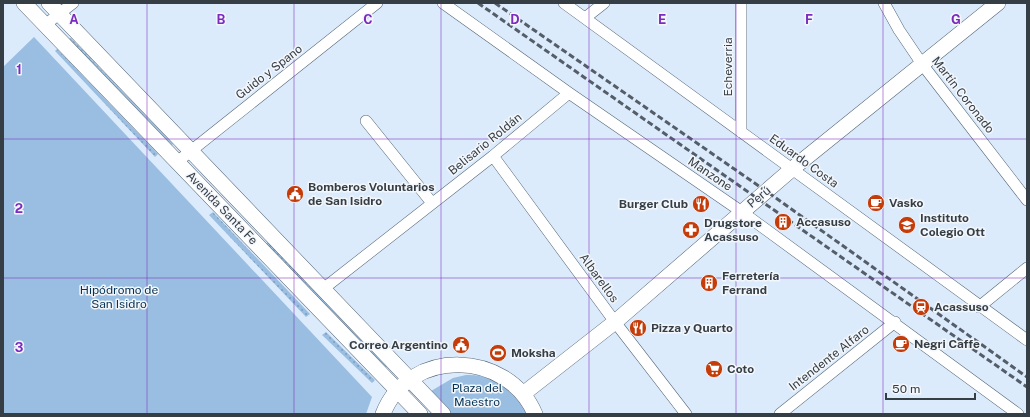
<svg xmlns="http://www.w3.org/2000/svg" width="1030" height="417" viewBox="0 0 1030 417" font-family="'Public Sans',sans-serif">
	<style>
		.grass { fill: url(#grass-dots) }
		.green { fill: #9abee1 }
		.lines { fill: none; stroke-linecap: round; stroke-linejoin: round }
		.street-casing { stroke: #546677; stroke-width: 12 }
		.secondary-casing { stroke: #546677; stroke-width: 16 }
		.street { stroke: #fff; stroke-width: 11 }
		.secondary { stroke: #fff; stroke-width: 15 }
		.rail { stroke: #555e68; stroke-width: 3; stroke-dasharray: 6 3; stroke-linecap: butt }
		.grid { fill: none; stroke: #7b2cbf; stroke-width: 1; stroke-opacity: 0.55 }
		.labels { text-anchor: middle; dominant-baseline: central; stroke-width: 3; stroke-linejoin: round; paint-order: stroke }
		.street-label { font-size: 12px; fill: #353d45; stroke: #f3f7fb }
		.poi-label { font-size: 12px; font-weight: bold; fill: #353d45; stroke: #f3f7fb; text-anchor: start }
		.park-label { font-size: 12px; fill: #063255; stroke: #f3f7fb }
		.grid-label { font-size: 13px; text-anchor: middle; font-weight: bold; fill: #7b2cbf; stroke: #f3f7fb; stroke-width: 3; stroke-linejoin: round; paint-order: stroke }
	</style>
	<defs>
		<pattern id="grass-dots" width="8" height="8" patternUnits="userSpaceOnUse"><rect width="8" height="8" fill="#9abee1"/><path d="M2 2h.1M6 6h.1" fill="none" stroke="#7e9cb8" stroke-width="1.8" stroke-linecap="round"/></pattern>
	</defs>
	<rect width="100%" height="100%" fill="#dbebfc"/>
	<path class="grass" d="M71,38L173,144L172,145L69,39Z
		M57,49L158,154L155,157L55,51Z
		M213,212L310,314L306,317L209,215Z
		M268,242L387,367L385,368L266,244Z
		M326,332L375,380L372,383L322,335Z"/>
	<path class="green" d="M34,37L372,397L366,414H3V67Z
		M466,375C503,375 508,388 530,414H452L431,391L453,378Z"/>
	<g class="lines">
		<defs>
			<path id="street" d="M443,3L569,93L742,212L1018,414
				M564,3L1027,340
				M884,3L899,30L922,64L1027,200
				M585,18L604,3
				M45,25L73,3
				M366,121L432,203
				M741,132V3
				M493,156L615,322L686,414
				M177,162L377,3
				M323,289L493,156L569,93
				M979,307L1027,268
				M780,414L895,322"/>
			<path id="secondary" d="M24,3L420,414
				M49,3L443,414
				M523,394L615,322L792,169L998,3
				M383,414C409,347 508,350 535,414"/>
		</defs>
		<use href="#street" class="street-casing"/>
		<use href="#secondary" class="secondary-casing"/>
		<use href="#street" class="street"/>
		<use href="#secondary" class="secondary"/>
		<path class="rail" d="M478,3L1027,387
			M495,3L766,191L1027,377"/>
	</g>
	<path class="grid" d="M147,3V414M294,3V414M441,3V414M589,3V414M736,3V414M883,3V414M3,139H1027M3,278H1027"/>
	<defs>
		<symbol id="civic-disc" viewBox="-11 -11 22 22"><circle r="9.5" fill="#c43c0a" stroke="#f3f7fb"/><path d="M-.6-6.5H3V-4.5H.6V-3L4-1V1h2V6H-6V1h2V-1L-.6-3ZM-1.2 2.5V6h2.4V2.5Z" fill="#fff"/></symbol>
		<symbol id="cafe-disc" viewBox="-11 -11 22 22"><circle r="9.5" fill="#c43c0a" stroke="#f3f7fb"/><path d="M-5.5-4.5H6V0H3Q3 3.5 0 3.5H-2.5Q-5.5 3.5-5.5 0ZM3-3.2v2h1.7v-2ZM-6 4.5H4V6H-6Z" fill="#fff"/></symbol>
		<symbol id="restaurant-disc" viewBox="-11 -11 22 22"><circle r="9.5" fill="#c43c0a" stroke="#f3f7fb"/><path d="M-5-6h1v4h1v-4h1v4h1v-4h1v5L-1.5 .5V6h-2V.5L-5-1ZM5-6V6H3V1.5H1.5Q1.5-4 5-6Z" fill="#fff"/></symbol>
		<symbol id="building-disc" viewBox="-11 -11 22 22"><circle r="9.5" fill="#c43c0a" stroke="#f3f7fb"/><path d="M-4-6H4V6H1V3H-1V6H-4ZM-2.5-4.3h1.7v1.8h-1.7ZM.8-4.3h1.7v1.8H.8ZM-2.5-1h1.7V.8h-1.7ZM.8-1h1.7V.8H.8Z" fill="#fff"/></symbol>
		<symbol id="school-disc" viewBox="-11 -11 22 22"><circle r="9.5" fill="#c43c0a" stroke="#f3f7fb"/><path d="M0-5L7-2L0 1L-7-2ZM-4 1L0 2.5L4 1V4Q0 6-4 4Z" fill="#fff"/></symbol>
		<symbol id="pharmacy-disc" viewBox="-11 -11 22 22"><circle r="9.5" fill="#c43c0a" stroke="#f3f7fb"/><path d="M-2-6h4v4h4v4h-4v4h-4v-4h-4v-4h4Z" fill="#fff"/></symbol>
		<symbol id="station-disc" viewBox="-11 -11 22 22"><circle r="9.5" fill="#c43c0a" stroke="#f3f7fb"/><path d="M-3-6H3Q5-6 5-4V2Q5 4 3 4L4.5 6H3L1.5 4h-3L-3 6H-4.5L-3 4Q-5 4-5 2V-4Q-5-6-3-6ZM-3.5-4v3h7v-3ZM-3.5 1v1.5H-2V1ZM2 1v1.5H3.5V1Z" fill="#fff"/></symbol>
		<symbol id="stadium-disc" viewBox="-11 -11 22 22"><circle r="9.5" fill="#c43c0a" stroke="#f3f7fb"/><path d="M0-5a6.5 5 0 1 0 0 10a6.5 5 0 1 0 0-10ZM-3.5-1.8h7v3.6h-7Z" fill="#fff"/></symbol>
		<symbol id="supermarket-disc" viewBox="-11 -11 22 22"><circle r="9.5" fill="#c43c0a" stroke="#f3f7fb"/><path d="M-6-5.5h2.5l.6 2H6L4.5 2H-2.5L-4.4-4H-6ZM-1.5 3.2a1.3 1.3 0 1 0 .1 0ZM3 3.2a1.3 1.3 0 1 0 .1 0Z" fill="#fff"/></symbol>
	</defs>
	<g fill-rule="evenodd">
		<use href="#civic-disc" x="285" y="184" width="20" height="20"/>
		<use href="#cafe-disc" x="866" y="193" width="20" height="20"/>
		<use href="#restaurant-disc" x="691" y="194" width="20" height="20"/>
		<use href="#building-disc" x="773" y="212" width="20" height="20"/>
		<use href="#school-disc" x="897" y="215" width="20" height="20"/>
		<use href="#pharmacy-disc" x="681" y="220" width="20" height="20"/>
		<use href="#building-disc" x="699" y="273" width="20" height="20"/>
		<use href="#station-disc" x="911" y="297" width="20" height="20"/>
		<use href="#restaurant-disc" x="628" y="318" width="20" height="20"/>
		<use href="#cafe-disc" x="891" y="334" width="20" height="20"/>
		<use href="#civic-disc" x="451" y="335" width="20" height="20"/>
		<use href="#stadium-disc" x="488" y="343" width="20" height="20"/>
		<use href="#supermarket-disc" x="704" y="359" width="20" height="20"/>
	</g>
	<g class="labels">
		<g class="street-label">
			<text transform="translate(728 67) rotate(-90)">Echeverria</text>
			<text transform="translate(269 72) rotate(-38)">Guido y Spano</text>
			<text transform="translate(963 95) rotate(52)">Martín Coronado</text>
			<text transform="translate(485 144) rotate(-39)">Belisario Roldán</text>
			<text transform="translate(804 161) rotate(36)">Eduardo Costa</text>
			<text transform="translate(710 174) rotate(34)">Manzone</text>
			<text transform="translate(759 197) rotate(-40)">Perú</text>
			<text transform="translate(222 208) rotate(46)">Avenida Santa Fe</text>
			<text transform="translate(599 278) rotate(54)">Albarellos</text>
			<text transform="translate(829 358) rotate(-38)">Intendente Alfaro</text>
		</g>
		<g class="poi-label">
			<text x="308" y="187">Bomberos Voluntarios<tspan x="308" dy="14">de San Isidro</tspan></text>
			<text x="889" y="203">Vasko</text>
			<text x="688" y="204" text-anchor="end">Burger Club</text>
			<text x="920" y="218">Instituto<tspan x="920" dy="14">Colegio Ott</tspan></text>
			<text x="796" y="222">Accasuso</text>
			<text x="704" y="223">Drugstore<tspan x="704" dy="14">Acassuso</tspan></text>
			<text x="722" y="276">Ferretería<tspan x="722" dy="14">Ferrand</tspan></text>
			<text x="934" y="307">Acassuso</text>
			<text x="651" y="328">Pizza y Quarto</text>
			<text x="914" y="344">Negri Caffe</text>
			<text x="448" y="345" text-anchor="end">Correo Argentino</text>
			<text x="511" y="353">Moksha</text>
			<text x="727" y="369">Coto</text>
		</g>
		<g class="park-label">
			<text x="119" y="290">Hipódromo de<tspan x="119" dy="14">San Isidro</tspan></text>
			<text x="477" y="388">Plaza del<tspan x="477" dy="14">Maestro</tspan></text>
		</g>
	</g>
	<g class="grid-label">
		<text x="74" y="24">A</text>
		<text x="221" y="24">B</text>
		<text x="368" y="24">C</text>
		<text x="515" y="24">D</text>
		<text x="662" y="24">E</text>
		<text x="809" y="24">F</text>
		<text x="956" y="24">G</text>
		<text x="19" y="74">1</text>
		<text x="19" y="213">2</text>
		<text x="19" y="352">3</text>
	</g>
	<rect width="1030" height="417" fill="none" stroke="#353d45" stroke-width="8"/>
	<path d="M886 393v6h89v-6" fill="none" stroke="#353d45" stroke-width="2"/>
	<text x="892" y="393" font-size="12" fill="#353d45" stroke="#f3f7fb" stroke-width="3" paint-order="stroke">50 m</text>
</svg>
